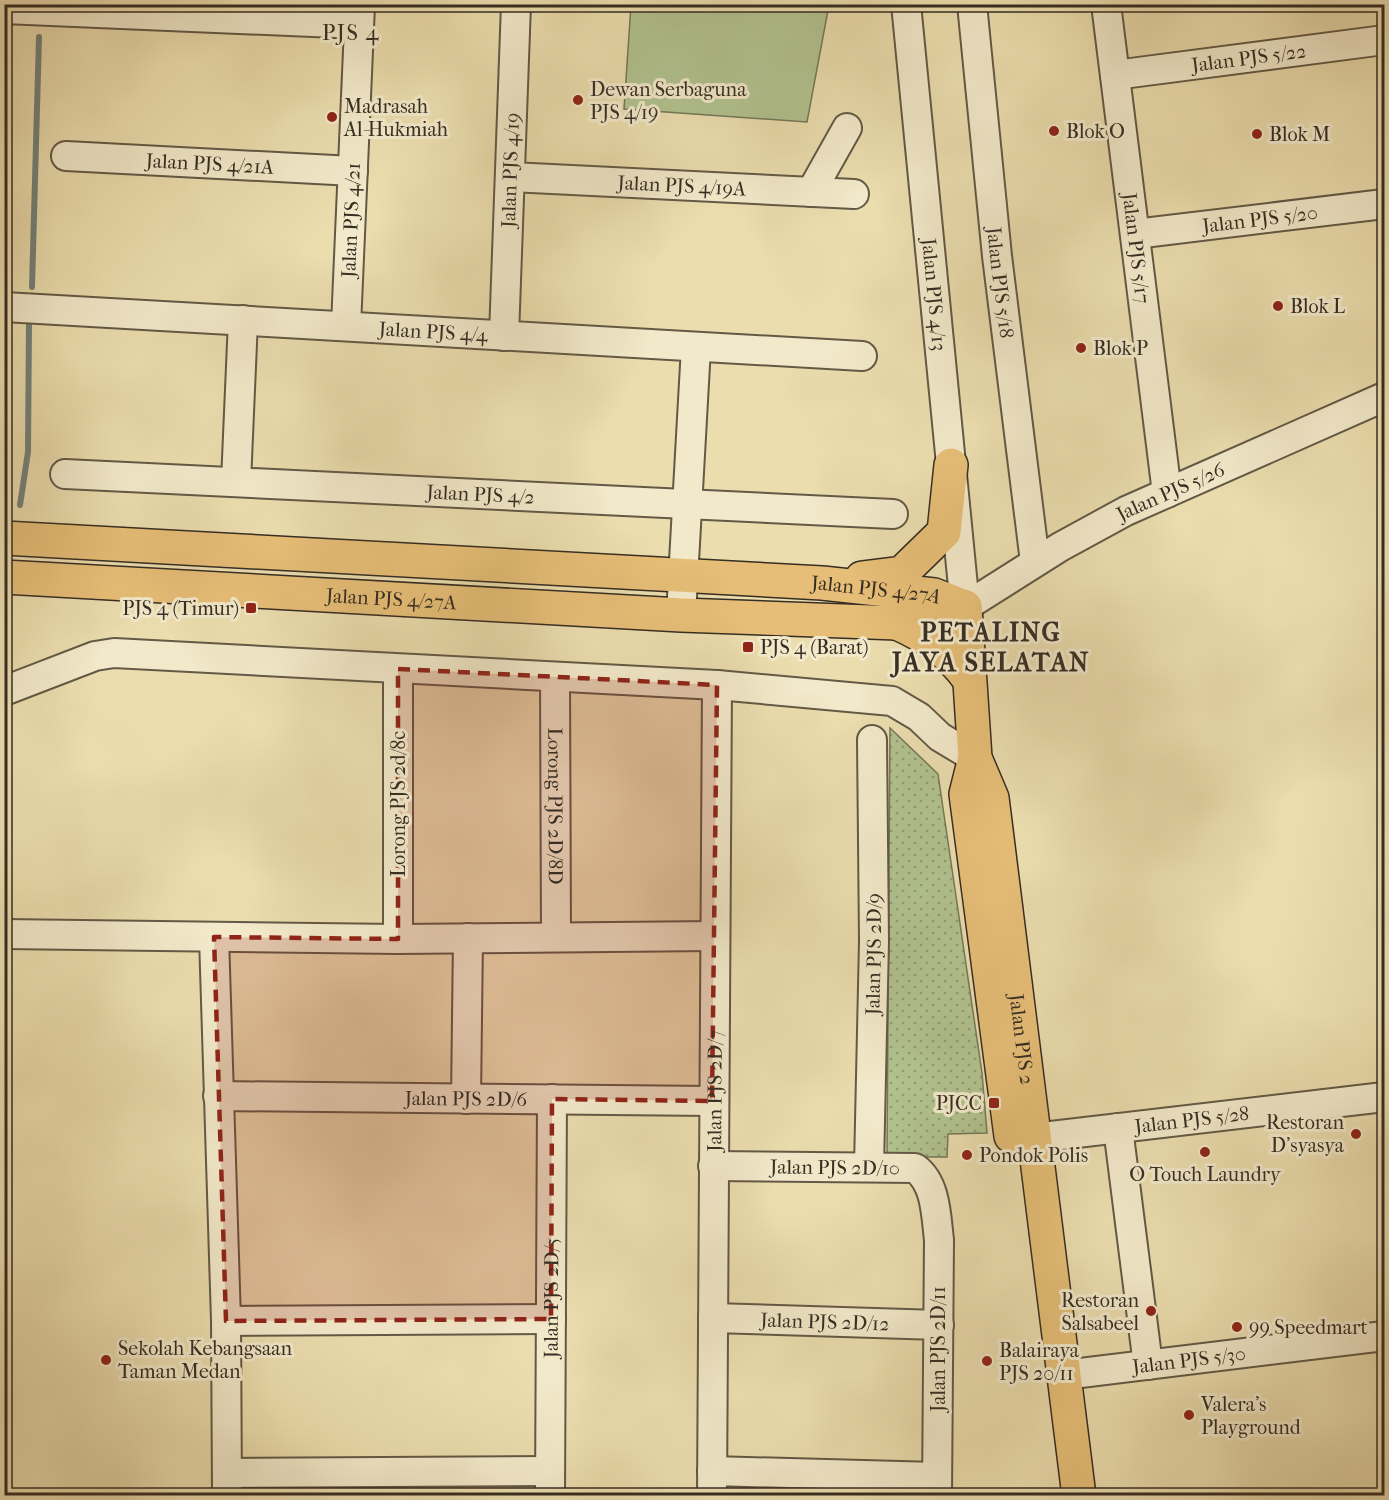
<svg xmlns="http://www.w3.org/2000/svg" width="1389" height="1500" viewBox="0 0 1389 1500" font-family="'IM FELL French Canon',serif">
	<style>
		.grass { fill: #b1c28f; stroke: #747859; stroke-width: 1.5 }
		.park { fill: url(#park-dots); stroke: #747859; stroke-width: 1.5 }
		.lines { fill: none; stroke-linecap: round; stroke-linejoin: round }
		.stream { stroke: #73827a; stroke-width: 6 }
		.minor-casing { stroke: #635946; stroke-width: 32 }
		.major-casing { stroke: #362d23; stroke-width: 36 }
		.minor { stroke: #f2e9ca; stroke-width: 28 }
		.major { stroke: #e6be77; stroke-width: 33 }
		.marked { fill: #8f2418; fill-opacity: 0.2; stroke: #8f2418; stroke-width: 4.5; stroke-dasharray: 12 8; stroke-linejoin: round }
		.poi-dot { fill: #8f2418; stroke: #f2e9ca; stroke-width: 2 }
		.labels { text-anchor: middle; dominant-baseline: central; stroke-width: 6; stroke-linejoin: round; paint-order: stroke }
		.street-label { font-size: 20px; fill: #362d23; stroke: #f2e9ca }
		.poi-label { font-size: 20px; fill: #362d23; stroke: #f2e9ca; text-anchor: start }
		.quarter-label { font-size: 22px; letter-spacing: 1.5px; fill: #362d23; stroke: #f2e9ca }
		.district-label { font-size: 26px; font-weight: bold; letter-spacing: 1.5px; fill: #362d23; stroke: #f2e9ca }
	</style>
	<defs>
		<pattern id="park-dots" width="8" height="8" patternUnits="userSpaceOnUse" patternTransform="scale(1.5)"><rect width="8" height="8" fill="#b1c28f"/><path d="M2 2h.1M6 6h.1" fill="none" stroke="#919e74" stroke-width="1.8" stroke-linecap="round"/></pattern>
	</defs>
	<rect width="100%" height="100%" fill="#ebddae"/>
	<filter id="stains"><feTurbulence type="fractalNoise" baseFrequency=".00333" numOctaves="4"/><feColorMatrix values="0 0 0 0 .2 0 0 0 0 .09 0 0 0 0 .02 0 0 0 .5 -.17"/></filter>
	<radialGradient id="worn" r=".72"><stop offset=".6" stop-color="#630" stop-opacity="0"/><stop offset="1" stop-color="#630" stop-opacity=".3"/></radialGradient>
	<path class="grass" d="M631,5H829L807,122L624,109Z
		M985,5H1057V8L985,9Z"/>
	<path class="park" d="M890,728L938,774L982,1073L987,1133L948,1134L947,1157H887Z"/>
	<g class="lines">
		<path class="stream" d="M32,287L39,37
			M20,505L28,452L29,323"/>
		<defs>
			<g id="minor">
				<path id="s1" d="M906,4L965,607L1060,547L1126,511L1384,397"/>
				<path id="s2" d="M972,4L997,256L1035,562"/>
				<path id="s3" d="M1106,4L1167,493"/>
				<path d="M4,9L359,24"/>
				<path id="s4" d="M1115,75L1384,40"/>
				<path id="s5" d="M66,156L353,171"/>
				<path id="s6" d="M511,177L854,194"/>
				<path d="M811,192L847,128"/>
				<path id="s7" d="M1135,234L1384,204"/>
				<path id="s8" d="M4,307L862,356"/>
				<path id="s9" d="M346,326L360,5"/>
				<path id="s10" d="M504,336L516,4"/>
				<path id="s11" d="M65,474L893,514"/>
				<path d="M236,482L243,320"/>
				<path d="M681,615L696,347"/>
				<path id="s12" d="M555,677L556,936"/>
				<path d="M4,691L95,656L114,653L717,685L892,701L919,717L940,737L975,758"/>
				<path d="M4,934L398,939L713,936"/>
				<path d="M214,937L226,1321L227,1496"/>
				<path d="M398,939V669"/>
				<path id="s13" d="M218,1096L712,1101"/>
				<path d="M466,1099L468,938"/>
				<path d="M1118,1128L1148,1365"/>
				<path id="s14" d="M1034,1138L1384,1097"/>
				<path id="s15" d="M713,1166L915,1168C936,1183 936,1215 939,1240L937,1496"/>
				<path id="s16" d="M869,1167L874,941L872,740"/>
				<path id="s17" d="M713,1318L939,1325"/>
				<path d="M226,1321L551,1319"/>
				<path id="s18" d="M1064,1375L1384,1336"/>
				<path d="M712,1471L937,1477"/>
				<path d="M227,1473L550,1471"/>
				<path id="s19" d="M550,1496L552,1099"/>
				<path id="s20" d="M712,1496L717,685"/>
			</g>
			<g id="major">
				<path id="s21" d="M4,538L822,583L934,595L965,607"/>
				<path id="s22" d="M4,577L681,615L897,623L933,620L965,607"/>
				<path d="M862,578L902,573L944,532L951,465"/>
				<path id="s23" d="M965,607L975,758L992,798L1079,1496"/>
				<path d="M897,623C927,636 949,652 969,679"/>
				<path d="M975,758L966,794L1011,1136"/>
			</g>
		</defs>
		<use href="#minor" class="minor-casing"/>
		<use href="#major" class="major-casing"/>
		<use href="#minor" class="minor"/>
		<use href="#major" class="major"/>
	</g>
	<path class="marked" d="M398,669L717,685L712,1101L552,1099L551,1319L226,1321L214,937L398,939Z"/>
	<g class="poi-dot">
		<circle cx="578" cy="100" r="6"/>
		<circle cx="332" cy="117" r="6"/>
		<circle cx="1054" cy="131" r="6"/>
		<circle cx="1257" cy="134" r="6"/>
		<circle cx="1278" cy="306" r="6"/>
		<circle cx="1081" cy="348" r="6"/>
		<rect x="245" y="602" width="12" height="12" rx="3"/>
		<rect x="742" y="641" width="12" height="12" rx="3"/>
		<rect x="988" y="1097" width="12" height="12" rx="3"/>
		<circle cx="1356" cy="1134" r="6"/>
		<circle cx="1205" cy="1152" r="6"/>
		<circle cx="967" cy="1155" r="6"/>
		<circle cx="1151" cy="1311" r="6"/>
		<circle cx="1237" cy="1327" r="6"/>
		<circle cx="106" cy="1360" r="6"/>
		<circle cx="987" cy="1361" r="6"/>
		<circle cx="1189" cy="1415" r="6"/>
	</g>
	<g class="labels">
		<g class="street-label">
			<text stroke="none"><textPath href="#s4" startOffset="135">Jalan PJS 5/22</textPath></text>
			<text stroke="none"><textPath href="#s5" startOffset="144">Jalan PJS 4/21A</textPath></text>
			<text stroke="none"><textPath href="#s10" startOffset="166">Jalan PJS 4/19</textPath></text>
			<text stroke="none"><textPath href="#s6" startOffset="171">Jalan PJS 4/19A</textPath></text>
			<text stroke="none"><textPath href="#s9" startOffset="106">Jalan PJS 4/21</textPath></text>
			<text stroke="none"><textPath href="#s7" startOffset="126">Jalan PJS 5/20</textPath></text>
			<text stroke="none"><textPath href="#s3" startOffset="246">Jalan PJS 5/17</textPath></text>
			<text stroke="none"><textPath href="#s2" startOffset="280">Jalan PJS 5/18</textPath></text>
			<text stroke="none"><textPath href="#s1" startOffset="292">Jalan PJS 4/13</textPath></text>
			<text stroke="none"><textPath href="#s8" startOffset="430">Jalan PJS 4/4</textPath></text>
			<text stroke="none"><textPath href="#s1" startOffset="842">Jalan PJS 5/26</textPath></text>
			<text stroke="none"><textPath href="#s11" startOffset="416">Jalan PJS 4/2</textPath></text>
			<text stroke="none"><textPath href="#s21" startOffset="874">Jalan PJS 4/27A</textPath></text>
			<text stroke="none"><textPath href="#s22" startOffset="388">Jalan PJS 4/27A</textPath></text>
			<text transform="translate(398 804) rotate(-90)">Lorong PJS 2d/8c</text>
			<text stroke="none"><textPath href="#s12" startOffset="129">Lorong PJS 2D/8D</textPath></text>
			<text stroke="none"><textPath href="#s16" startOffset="213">Jalan PJS 2D/9</textPath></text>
			<text stroke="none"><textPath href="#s23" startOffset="438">Jalan PJS 2</textPath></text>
			<text stroke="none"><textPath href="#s20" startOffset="405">Jalan PJS 2D/7</textPath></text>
			<text stroke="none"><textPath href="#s13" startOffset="248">Jalan PJS 2D/6</textPath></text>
			<text stroke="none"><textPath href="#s14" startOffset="159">Jalan PJS 5/28</textPath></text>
			<text stroke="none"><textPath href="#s15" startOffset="122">Jalan PJS 2D/10</textPath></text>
			<text stroke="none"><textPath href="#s19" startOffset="198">Jalan PJS 2D/5</textPath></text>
			<text stroke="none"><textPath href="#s17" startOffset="112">Jalan PJS 2D/12</textPath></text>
			<text transform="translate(938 1349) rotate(-90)">Jalan PJS 2D/11</text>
			<text stroke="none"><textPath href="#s18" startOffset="126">Jalan PJS 5/30</textPath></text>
		</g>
		<g class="poi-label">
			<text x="590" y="89">Dewan Serbaguna<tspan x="590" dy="23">PJS 4/19</tspan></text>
			<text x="344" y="106">Madrasah<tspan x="344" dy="23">Al-Hukmiah</tspan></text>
			<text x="1066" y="131">Blok O</text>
			<text x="1269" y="134">Blok M</text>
			<text x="1290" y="306">Blok L</text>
			<text x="1093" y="348">Blok P</text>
			<text x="239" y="608" text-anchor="end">PJS 4 (Timur)</text>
			<text x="760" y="647">PJS 4 (Barat)</text>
			<text x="982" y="1103" text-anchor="end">PJCC</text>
			<text x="1344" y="1122" text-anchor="end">Restoran<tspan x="1344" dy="23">D'syasya</tspan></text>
			<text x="979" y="1155">Pondok Polis</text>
			<text x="1205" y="1174" text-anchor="middle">O Touch Laundry</text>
			<text x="1139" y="1300" text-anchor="end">Restoran<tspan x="1139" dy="23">Salsabeel</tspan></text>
			<text x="1249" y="1327">99 Speedmart</text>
			<text x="118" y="1348">Sekolah Kebangsaan<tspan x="118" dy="23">Taman Medan</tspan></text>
			<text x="999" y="1350">Balairaya<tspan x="999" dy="23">PJS 20/11</tspan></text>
			<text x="1201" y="1404">Valera's<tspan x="1201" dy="23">Playground</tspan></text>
		</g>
		<g class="quarter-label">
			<text x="351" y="33">PJS 4</text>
		</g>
		<g class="district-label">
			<text x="991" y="632">PETALING<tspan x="991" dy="30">JAYA SELATAN</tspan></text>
		</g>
	</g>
	<rect width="1389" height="1500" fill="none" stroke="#ebddae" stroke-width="24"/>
	<rect x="6" y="6" width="1377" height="1488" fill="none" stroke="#362d23" stroke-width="3"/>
	<rect x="12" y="12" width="1365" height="1476" fill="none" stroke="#362d23" stroke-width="1.5"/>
	<rect width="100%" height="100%" filter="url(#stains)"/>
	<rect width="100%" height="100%" fill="url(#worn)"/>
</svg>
